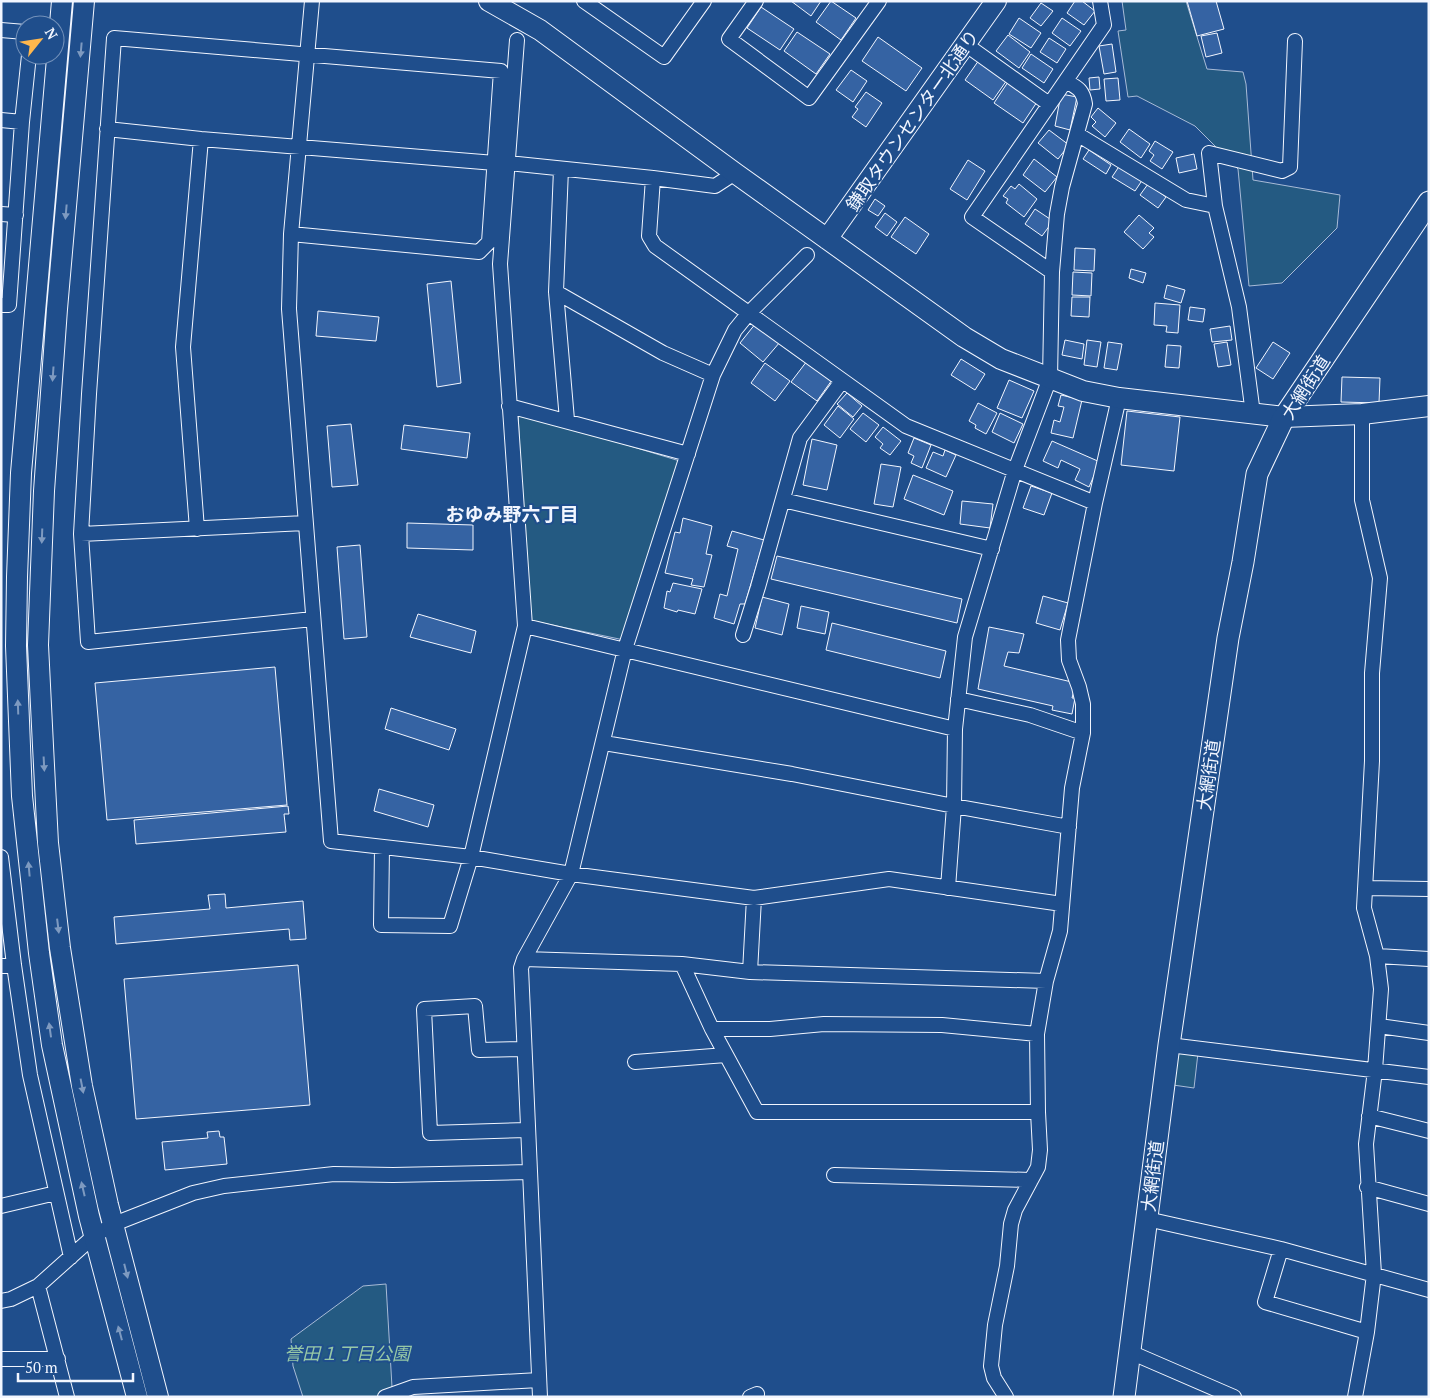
<svg xmlns="http://www.w3.org/2000/svg" width="1430" height="1398" viewBox="0 0 1430 1398" font-family="'PT Serif','Noto Sans JP',serif">
	<style>
		.green { fill: #245a82; stroke: #a8bbd7 }
		.building { fill: #3563a3; stroke: #f2f6ff }
		.lines { fill: none; stroke-linecap: round; stroke-linejoin: round }
		.street-casing { stroke: #f2f6ff; stroke-width: 16 }
		.secondary-casing { stroke: #f2f6ff; stroke-width: 22 }
		.primary-casing { stroke: #f2f6ff; stroke-width: 23 }
		.street { stroke: #1f4e8c; stroke-width: 14 }
		.secondary { stroke: #1f4e8c; stroke-width: 20 }
		.primary { stroke: #1f4e8c; stroke-width: 21 }
		.oneway { fill: #7e9ac0 }
		.labels { text-anchor: middle; dominant-baseline: central; stroke-width: 4; stroke-linejoin: round; paint-order: stroke }
		.street-label { font-size: 18px; fill: #f2f6ff; stroke: #1f4e8c }
		.park-label { font-size: 18px; font-style: italic; fill: #97c8a6; stroke: #1f4e8c }
		.neighbourhood-label { font-size: 19px; font-weight: bold; fill: #f2f6ff; stroke: #1f4e8c }
	</style>
	<rect width="100%" height="100%" fill="#1f4e8c"/>
	<path class="green" d="M1122,1H1186L1207,69L1243,72L1246,84L1253,180L1340,195L1337,228L1282,283L1249,286L1238,169L1195,126L1137,96L1128,97L1118,31L1126,30Z
		M518,412L683,462L624,640L528,620Z
		M1181,1051L1198,1053L1194,1088L1173,1085L1176,1054Z
		M386,1284L392,1387L376,1397H303L293,1366L291,1339L363,1286Z"/>
	<path class="building" d="M791,1H821L811,16Z
		M831,1L856,18L841,40L816,22Z
		M1075,1H1082L1095,11L1084,25L1067,13Z
		M1187,1H1216L1224,29L1197,36Z
		M1041,3L1053,11L1041,26L1030,18Z
		M761,7L794,29L780,50L747,28Z
		M1019,18L1041,33L1031,48L1009,34Z
		M1062,18L1081,31L1070,46L1052,33Z
		M797,32L830,54L816,74L784,51Z
		M1217,33L1222,53L1206,57L1201,36Z
		M1008,35L1030,52L1019,68L996,51Z
		M878,37L922,68L906,91L862,61Z
		M1049,38L1066,49L1057,63L1040,52Z
		M1112,44L1116,72L1104,74L1099,46Z
		M1031,54L1053,69L1044,83L1022,68Z
		M979,60L1007,80L993,100L965,80Z
		M851,70L867,81L853,102L836,90Z
		M1099,77L1100,89L1090,90L1089,78Z
		M1118,78L1120,100L1106,101L1104,79Z
		M1008,82L1037,102L1023,123L994,103Z
		M866,92L882,103L866,127L852,117L858,109L855,107Z
		M1061,94L1077,97L1070,130L1055,126Z
		M1098,108L1116,123L1105,137L1092,126L1096,122L1091,117Z
		M1129,129L1150,144L1141,158L1120,142Z
		M1049,130L1069,145L1058,159L1038,143Z
		M1155,141L1173,152L1162,169L1150,161L1154,155L1149,151Z
		M1089,150L1111,165L1106,174L1083,159Z
		M1194,154L1197,169L1179,173L1176,158Z
		M1034,159L1057,177L1045,192L1023,175Z
		M968,160L985,171L967,200L950,189Z
		M1120,165L1143,179L1135,191L1112,177Z
		M1019,184L1037,199L1024,217L1006,203L1008,199L1003,196L1011,186L1015,189Z
		M1148,184L1166,197L1158,208L1140,195Z
		M875,199L885,206L878,216L868,210Z
		M1035,209L1053,221L1042,236L1025,224Z
		M885,213L897,222L887,236L875,227Z
		M1139,215L1154,228L1149,233L1154,237L1143,249L1124,232Z
		M905,217L929,234L916,254L891,237Z
		M1075,248L1095,249L1094,271L1074,270Z
		M1131,269L1146,273L1143,283L1129,278Z
		M1073,272L1092,273L1091,296L1072,295Z
		M451,281L461,383L437,387L427,284Z
		M1167,285L1185,290L1181,303L1164,298Z
		M1072,297H1090L1089,317L1071,316Z
		M1155,303L1180,305L1178,333L1166,332L1167,326L1154,325Z
		M1190,307L1205,309L1203,322L1188,320Z
		M318,311L379,317L376,341L316,336Z
		M756,323L780,342L763,362L740,343Z
		M1230,326L1232,340L1212,342L1210,329Z
		M1065,340L1084,344L1082,359L1062,355Z
		M1087,340L1101,342L1097,367L1084,365Z
		M1108,342L1122,344L1117,370L1104,368Z
		M1227,342L1231,365L1218,367L1214,344Z
		M1273,342L1290,353L1273,379L1256,368Z
		M1167,345L1181,346L1179,368L1165,367Z
		M961,359L985,374L975,390L951,375Z
		M807,361L832,380L817,401L791,382Z
		M765,363L790,381L775,401L751,383Z
		M1342,377L1380,378L1379,403L1341,402Z
		M1009,380L1034,391L1022,418L997,408Z
		M847,393L862,406L853,417L837,404Z
		M1061,395L1082,400L1073,438L1051,433L1054,420L1060,422L1064,407L1058,406Z
		M978,403L997,413L986,434L975,428L976,425L969,421Z
		M838,406L854,419L840,438L824,425Z
		M1127,411L1180,417L1174,471L1121,465Z
		M863,413L879,425L866,442L850,429Z
		M1000,413L1023,424L1014,443L992,432Z
		M351,424L358,485L332,487L327,426Z
		M404,425L470,433L467,458L401,449Z
		M883,427L901,441L890,455L880,448L883,444L875,437Z
		M914,438L931,445L922,468L911,463L914,456L908,453Z
		M812,439L837,445L827,490L803,485Z
		M1052,441L1100,462L1089,487L1075,480L1080,469L1061,460L1058,468L1043,461Z
		M945,450L956,455L946,477L926,468L933,452L943,456Z
		M881,464L901,467L893,507L874,504Z
		M913,475L953,491L944,515L904,499Z
		M1031,486L1052,493L1044,515L1023,508Z
		M962,501L993,504L990,528L960,524Z
		M683,518L712,526L706,554L712,555L704,587L691,585L693,579L665,573L675,532L680,533Z
		M407,523L473,525V550L407,548Z
		M732,531L764,540L745,604H740L734,624L714,618L720,594L727,596L738,549L727,546Z
		M360,545L367,637L344,639L337,547Z
		M777,556L962,599L957,623L771,579Z
		M673,583L702,589L695,614L678,610L677,612L664,608L667,591L670,592Z
		M1043,596L1068,603L1060,630L1036,623Z
		M762,597L789,604L782,635L755,628Z
		M801,606L829,612L825,634L797,628Z
		M418,614L476,631L471,653L410,637Z
		M832,623L946,651L940,678L826,650Z
		M989,627L1024,634L1019,653L1008,652L1004,666L1076,683L1072,698H1075L1072,714L1052,710L1053,706L978,689Z
		M275,667L287,805L107,820L95,683Z
		M391,708L456,729L449,750L385,729Z
		M379,789L434,805L428,827L374,811Z
		M288,806L289,814H284L286,832L136,844L134,820Z
		M225,894L226,908L303,901L306,939L290,940L289,929L116,944L114,917L210,909L208,895Z
		M298,965L310,1105L136,1119L124,979Z
		M219,1131L220,1137H224L227,1164L165,1170L162,1142L208,1138L207,1132Z"/>
	<g class="lines">
		<defs>
			<path id="street" d="M312,1L291,234L289,309L331,841L471,857L571,874L754,898L889,879L1062,904
				M584,1L664,57L704,1
				M756,1L729,39L809,98L879,1
				M1,30L25,32
				M965,44L1049,104
				M1,120L22,122
				M107,129L201,139L495,163
				M1077,134L1186,200L1215,206
				M508,163L653,178L649,236L655,246L906,426L1095,503
				M561,169L556,292L567,420
				M653,178L715,186L735,173
				M1,214L16,215
				M291,234L479,252L489,242L501,71L114,38L89,394L81,534L88,642L313,619
				M1052,272L972,217L1104,25L1100,1
				M556,292L663,353L713,375
				M1,305H9L22,122L29,55
				M509,406L688,454
				M1253,414L1239,307L1215,206L1209,153L1282,171L1290,167L1295,41
				M783,500L992,549
				M197,529L183,347L201,139
				M81,534L305,523
				M525,626L955,729
				M743,635L758,587L800,438L842,381
				M958,699L1030,715L1083,733
				M604,743L792,774L954,806L1069,827
				M382,847L381,925L450,926L471,857L525,626L500,264L517,40
				M1,857L14,965L30,1075L71,1257
				M948,888L954,806L955,729L965,637L1015,470L1050,378L1052,272L1057,214L1062,187L1085,104C1083,90 1078,88 1066,81
				M1365,888L1429,889
				M1377,956L1429,959
				M524,959L682,964L750,972L1046,981
				M682,964L712,1029L757,1112H1038
				M1,966L14,965
				M750,972L754,898
				M1379,1026L1429,1033
				M712,1029H770L824,1024L942,1025L1037,1034
				M1169,1045L1429,1077
				M524,1049L479,1050L475,1006L424,1009L430,1133L527,1130
				M635,1062L726,1055
				M1369,1116L1429,1131
				M834,1175L1031,1180
				M1367,1187L1429,1204
				M1,1206L56,1193
				M1147,1219L1281,1249L1429,1290
				M1281,1249L1265,1302L1367,1332
				M38,1286L67,1397
				M1,1301L11,1299L38,1286L94,1236L114,1224L193,1193L224,1186L334,1174L393,1175L529,1172
				M1130,1352L1234,1397
				M1,1359H58
				M385,1397L413,1387L539,1380
				M540,1397L521,968L524,959L571,874L625,649L713,375L735,330L748,314L807,255
				M750,1397L757,1394
				M1006,1397L994,1378L991,1366L995,1325L1007,1266L1011,1224L1015,1210L1038,1167L1040,1150L1038,1112L1037,1034L1046,981L1060,931L1072,788L1083,733V704L1079,687L1069,660L1068,640L1095,503L1119,398
				M1355,1397L1367,1332L1374,1274L1366,1144L1375,1070L1381,989L1377,956L1364,908L1372,761V673L1380,578L1362,500V414"/>
			<path id="secondary" d="M62,1L21,473L17,577L16,646L22,796L39,953L52,1045L89,1216L137,1397
				M84,1L57,309L44,491L38,645L43,746L48,843L60,948L82,1086L108,1205L158,1397
				M489,1L540,30L735,173L964,337L1001,359L1083,391L1119,398L1284,417L1362,414L1429,406
				M827,239L996,1"/>
			<path id="primary" d="M1124,1397L1169,1045L1228,638L1243,562L1257,474L1284,417L1429,202"/>
		</defs>
		<use href="#street" class="street-casing"/>
		<use href="#secondary" class="secondary-casing"/>
		<use href="#primary" class="primary-casing"/>
		<use href="#street" class="street"/>
		<use href="#secondary" class="secondary"/>
		<use href="#primary" class="primary"/>
	</g>
	<defs><path id="oneway-solid" d="M-6-.8H1V-3.2L6.5 0L1 3.2V.8H-6Z" transform="scale(1.25)"/></defs>
	<g class="oneway">
		<use href="#oneway-solid" transform="translate(81 50) rotate(95)"/>
		<use href="#oneway-solid" transform="translate(66 212) rotate(95)"/>
		<use href="#oneway-solid" transform="translate(53 374) rotate(94)"/>
		<use href="#oneway-solid" transform="translate(42 536) rotate(92)"/>
		<use href="#oneway-solid" transform="translate(18 707) rotate(-92)"/>
		<use href="#oneway-solid" transform="translate(44 764) rotate(87)"/>
		<use href="#oneway-solid" transform="translate(29 869) rotate(-95)"/>
		<use href="#oneway-solid" transform="translate(58 926) rotate(83)"/>
		<use href="#oneway-solid" transform="translate(50 1030) rotate(-98)"/>
		<use href="#oneway-solid" transform="translate(82 1086) rotate(79)"/>
		<use href="#oneway-solid" transform="translate(83 1189) rotate(-103)"/>
		<use href="#oneway-solid" transform="translate(126 1271) rotate(76)"/>
		<use href="#oneway-solid" transform="translate(120 1333) rotate(-105)"/>
	</g>
	<g class="labels">
		<g class="street-label">
			<text transform="translate(912 120) rotate(-55)">鎌取タウンセンター北通り</text>
			<text transform="translate(1305 387) rotate(-57)">大網街道</text>
			<text transform="translate(1208 775) rotate(-82)">大網街道</text>
			<text transform="translate(1152 1176) rotate(-83)">大網街道</text>
		</g>
		<g class="park-label">
			<text x="347" y="1353">誉田１丁目公園</text>
		</g>
		<g class="neighbourhood-label">
			<text x="512" y="513">おゆみ野六丁目</text>
		</g>
	</g>
	<rect width="1430" height="1398" fill="none" stroke="#f2f6ff" stroke-width="5"/>
	<g transform="translate(40 40) rotate(60)"><circle r="24" fill="#1f4e8c" stroke="#7391ba"/>
	<path d="M0-4L9 19L0 12L-9 19Z" fill="#ffb74d"/>
	<text y="-8" font-size="14" font-weight="bold" text-anchor="middle" fill="#f2f6ff">N</text>
	</g>
	<path d="M18 1373v8h115v-8" fill="none" stroke="#f2f6ff" stroke-width="2.5"/>
	<text x="25" y="1373" font-size="15" fill="#f2f6ff" stroke="#1f4e8c" stroke-width="4" paint-order="stroke">50 m</text>
</svg>
